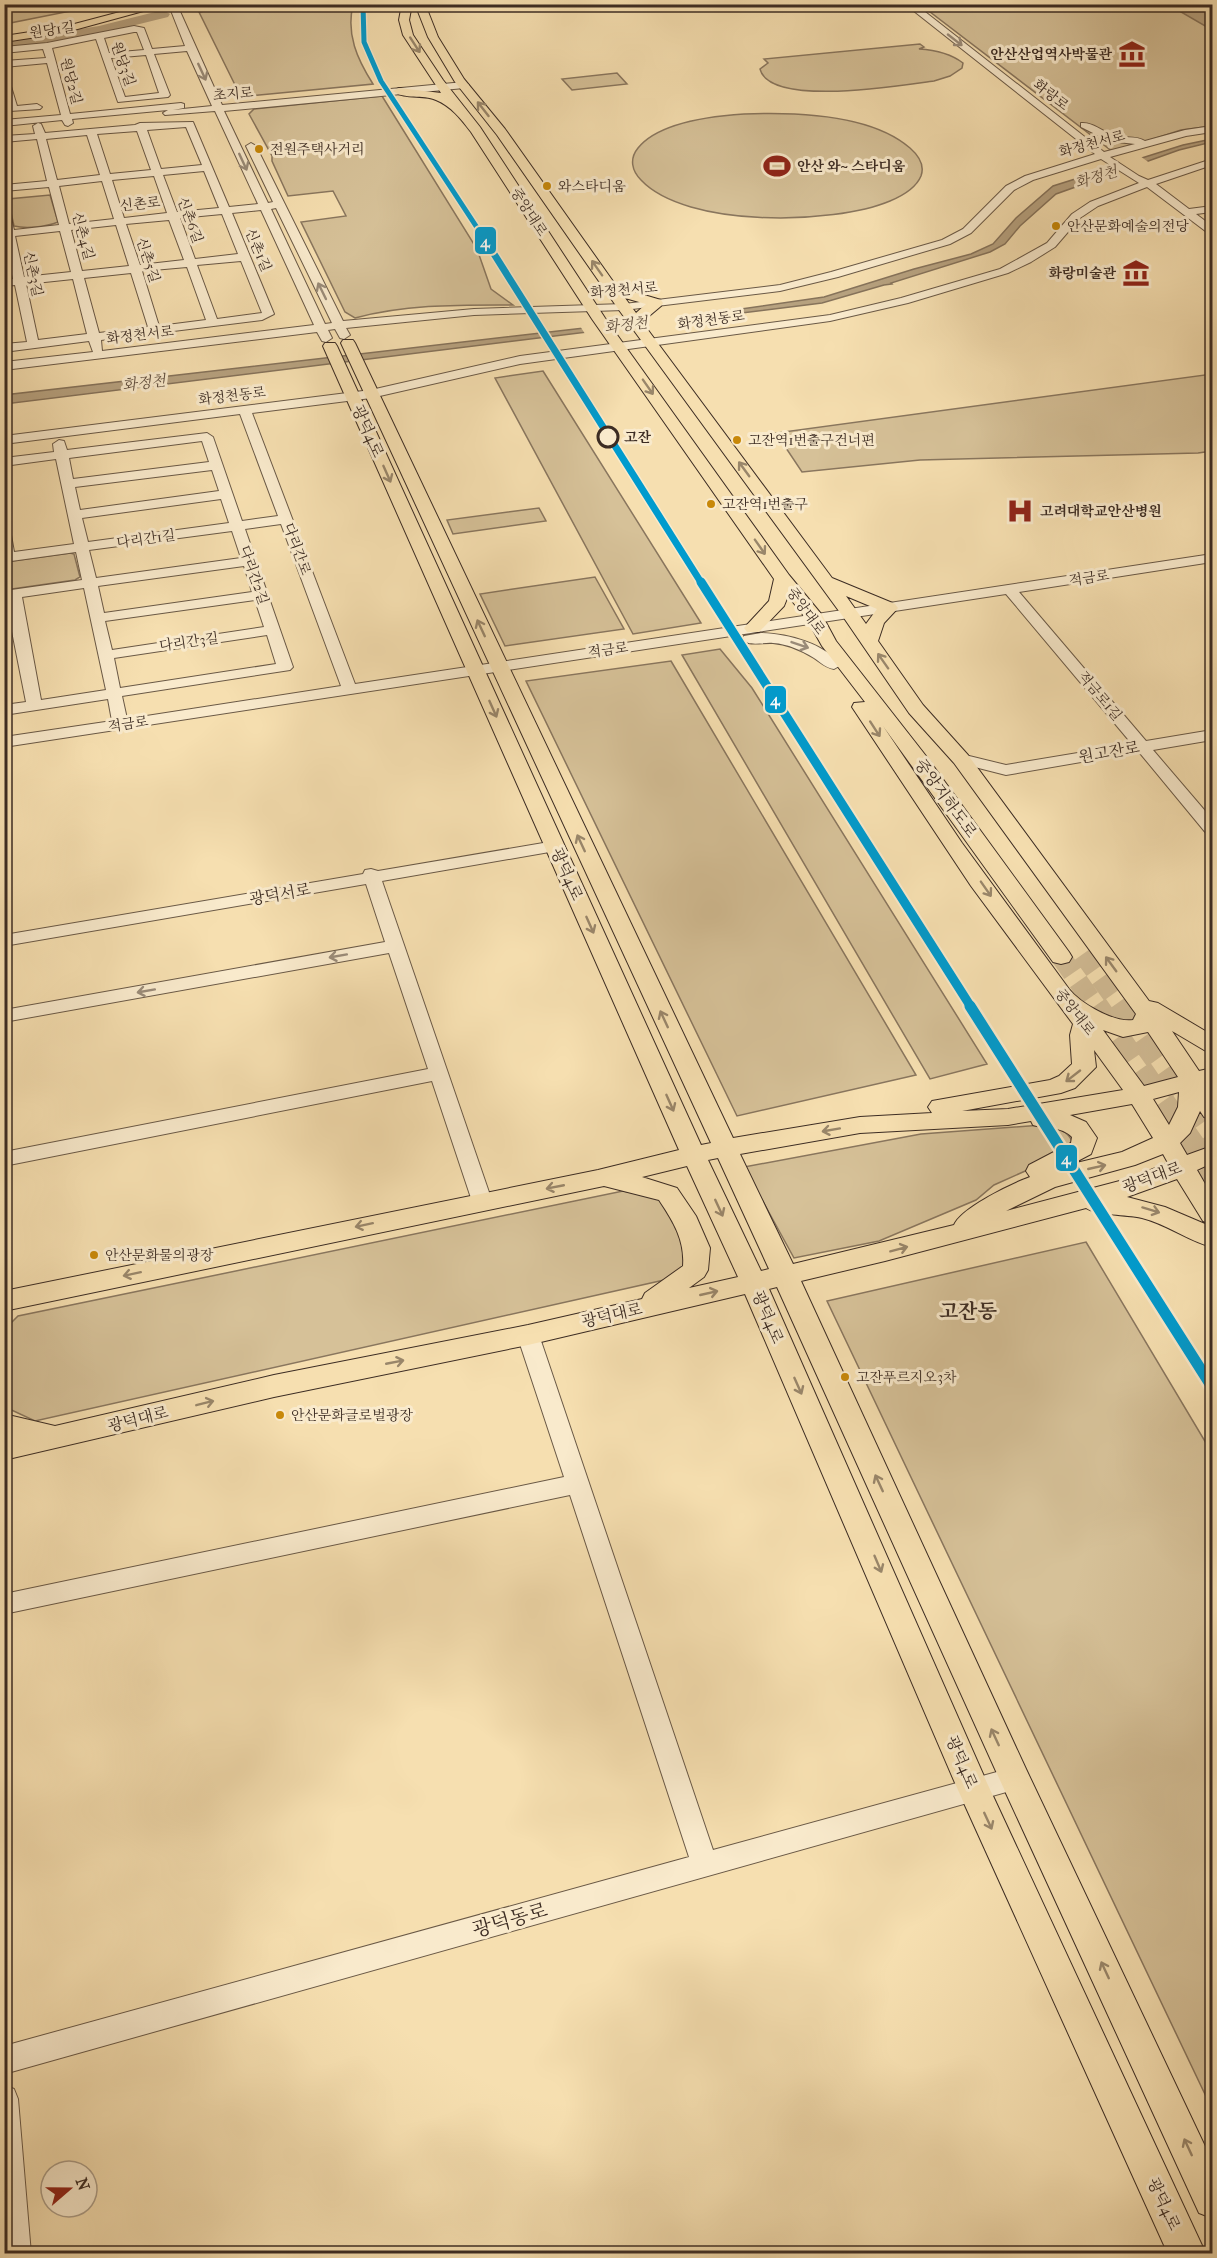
<svg xmlns="http://www.w3.org/2000/svg" width="1217" height="2258" viewBox="0 0 1217 2258" font-family="'IM FELL French Canon','Noto Serif KR',serif">
	<style>
		.green { fill: #d6c198; stroke: #89765e; stroke-width: 1.5 }
		.water { fill: #b7a280; stroke: #86735b; stroke-width: 1.5 }
		.pier { fill: #f6dfb0 }
		.lines { fill: none; stroke-linecap: round; stroke-linejoin: round }
		.river { fill: #b7a280; fill-rule: evenodd }
		.major-tunnel-far1 { stroke: #d1bb94; stroke-width: 20; stroke-dasharray: 20 10; stroke-linecap: butt }
		.major-tunnel { stroke: #d1bb94; stroke-width: 26; stroke-dasharray: 26 13; stroke-linecap: butt }
		.minor-casing { stroke: #6a5946; stroke-width: 2 }
		.major-casing { stroke: #3c2c23; stroke-width: 2 }
		.minor { fill: #f9eacc; fill-rule: evenodd }
		.major { fill: #f6dfb0; fill-rule: evenodd }
		.metro-1-far3-casing { stroke: #f9eacc; stroke-width: 8 }
		.metro-1-far2-casing { stroke: #f9eacc; stroke-width: 10 }
		.metro-1-far1-casing { stroke: #f9eacc; stroke-width: 13 }
		.metro-1-casing { stroke: #f9eacc; stroke-width: 16 }
		.metro-1-far3 { stroke: #009bce; stroke-width: 5 }
		.metro-1-far2 { stroke: #009bce; stroke-width: 7 }
		.metro-1-far1 { stroke: #009bce; stroke-width: 9 }
		.metro-1 { stroke: #009bce; stroke-width: 11 }
		.oneway { stroke: #9a8b78 }
		.oneway2 { stroke: #99866a }
		.bus-dot { fill: #c88809; stroke: #f9eacc; stroke-width: 2 }
		.stop-dot { fill: #f9eacc; stroke: #3c2c23; stroke-width: 3 }
		.labels { text-anchor: middle; dominant-baseline: central; stroke-width: 6; stroke-linejoin: round; paint-order: stroke }
		.far-street-label { font-size: 14px; fill: #3c2c23; stroke: #f9eacc }
		.far-poi-label { font-size: 14px; font-weight: bold; fill: #3c2c23; stroke: #f9eacc; text-anchor: end }
		.bus-label { font-size: 14px; fill: #3c2c23; stroke: #f9eacc; text-anchor: start }
		.far-stop-label { font-size: 14px; font-weight: bold; fill: #3c2c23; stroke: #f9eacc; text-anchor: start }
		.far-water-label { font-size: 15px; font-style: italic; fill: #614f3f; stroke: #f9eacc }
		.street-label { font-size: 16px; fill: #3c2c23; stroke: #f9eacc }
		.quarter-label { font-size: 20px; font-weight: bold; fill: #3c2c23; stroke: #f9eacc }
		.near-street-label { font-size: 20px; fill: #3c2c23; stroke: #f9eacc }
		.line-badge { stroke: #f9eacc; stroke-width: 2 }
		.badge-label { font-size: 16px; text-anchor: middle; font-weight: bold; fill: #fff }
	</style>
	<rect width="100%" height="100%" fill="#f6dfb0"/>
	<filter id="stains"><feTurbulence type="fractalNoise" baseFrequency=".00333" numOctaves="4"/><feColorMatrix values="0 0 0 0 .2 0 0 0 0 .09 0 0 0 0 .02 0 0 0 .5 -.17"/></filter>
	<radialGradient id="worn" r=".72"><stop offset=".6" stop-color="#630" stop-opacity="0"/><stop offset="1" stop-color="#630" stop-opacity=".3"/></radialGradient>
	<path class="green" d="M5,4H101V5L5,24Z
		M241,5H353C346,34 357,59 373,84L248,96L239,93L199,12Z
		M921,5H1212V126L1181,130L1113,152Z
		M920,44L924,47L919,49C935,50 950,53 963,63L962,68L950,76L934,81C903,85 770,108 760,69L768,63L764,59Z
		M617,73L627,84L572,90L562,79Z
		M382,96L477,249L491,289L513,305C459,305 407,304 355,318L345,312L301,222L346,216L333,191L288,196L272,161V156L249,114L254,109Z
		M744,114C793,112 871,114 910,148C918,155 925,165 921,176C916,188 902,196 890,201C833,225 686,228 641,180C632,171 629,159 638,148C659,122 713,116 744,114Z
		M50,195L58,222C46,227 26,229 14,226L8,199Z
		M543,371L701,623L633,634L495,378Z
		M1212,374V451L1198,453L920,460L802,472L776,433Z
		M539,508L546,521L453,534L447,520Z
		M70,553L74,554L80,577L75,580L5,590V562Z
		M595,577L624,629L505,646L480,594Z
		M720,649L752,688L987,1064L930,1079L682,655Z
		M671,661L916,1075L737,1116L526,681Z
		M1042,1125C1057,1128 1067,1129 1073,1143L1061,1155L994,1185L976,1200L879,1241L794,1258L744,1167L921,1134Z
		M623,1191L662,1198L690,1259L673,1278L35,1421L5,1407V1329L18,1316Z
		M1086,1242L1212,1453V2109L827,1301Z"/>
	<path class="water" d="M1169,5H1212V30Z
		M1212,139V142L1179,150L1056,194L1020,226L1005,244L990,252L891,283L892,284L884,285L822,303L5,404L4,395L706,314L824,297L914,269L971,254L993,244L1016,218L1053,186L1183,145Z"/>
	<path class="pier" d="M1140,156L1151,164L1113,178L1099,168Z
		M679,314L686,324L587,337L580,326Z"/>
	<g class="lines">
		<path class="river" d="M163,10L170,14L168,17L99,34L4,49V41L99,26Z"/>
		<path class="major-tunnel-far1" d="M1083,954L1121,1007
			M1061,957L1096,1007"/>
		<path class="major-tunnel" d="M1095,1006L1212,1174
			M1120,1006L1212,1135"/>
		<defs>
			<path id="minor" d="M166,4H176L178,7L222,105L464,82L469,85L464,88L224,111L268,203L273,202L246,146L251,143L256,146L343,321L474,309L624,304L780,285L831,272L942,240L963,229L1006,186L1025,176L1095,154L905,4H915L1104,152L1135,144L1109,141L1081,127V123C1092,122 1102,131 1112,135C1122,139 1136,135 1145,141L1185,130L1212,126V132L1186,136L1110,157L1139,176L1148,180L1212,159V165L1156,184L1189,209L1212,206V212L1196,214L1212,226V234L1208,233L1147,187L1098,206L1080,218L1055,247L1031,262L1008,273L908,303L830,321L520,364L371,398L252,413L355,684L1212,554V562L1019,592L1146,741L1212,730V740L1153,750L1212,819V834L1206,833L1139,752L1006,775L955,762L953,759L961,754L1006,765L1132,744L1006,594L4,747V737L112,721L108,699L4,715V705L26,702L4,591L82,580L76,552L4,562V531L11,535L14,552L74,544L56,459L4,466V458L54,452L53,444L59,440L64,441L67,450L207,433L213,437L242,521L278,516L240,414L4,444V436L371,390L520,356L830,315L901,298L1000,269L1047,243L1072,214L1090,202L1139,183L1101,159L1033,180L1014,190L971,233L950,244L838,277L780,291L624,310L474,315L346,328L350,335L344,339L340,338L335,329L328,330L332,338L326,342L322,341L317,332L4,370V362L93,352L89,341L4,352V344L27,342L15,285L4,286V280L13,279L4,237V207L9,210L14,230L59,225L49,187L4,191V185L47,181L37,139L4,142V136L35,134L33,126L38,123L41,124L45,133L135,125L140,123L193,122L229,207L258,204L215,111L165,115L163,113L168,110L72,119L73,123L68,126L65,125L62,120L4,126V120L61,115L47,63L4,67V61L46,58L43,49L4,53V47L47,43L134,26L144,28L152,49L185,46L170,8ZM134,32H137L144,50L109,53L104,38ZM96,39L118,102L168,97L170,95L154,54L187,51L212,106L173,110L184,108V104L181,103L70,114L52,48ZM146,55L159,93L125,97L111,58ZM186,127L202,165L161,169L147,130ZM137,131L151,170L110,174L97,134ZM87,135L100,175L57,180L46,139ZM204,171L219,208L177,212L163,175ZM154,176L167,213L124,218L112,180ZM102,181L114,219L69,224L59,186ZM276,208L332,323L325,324L271,209ZM261,210L314,325L102,351L101,340L262,320L274,314L232,213ZM222,214L238,254L195,259L180,218ZM169,220L184,260L140,265L126,224ZM116,225L129,266L82,271L71,230ZM60,231L71,272L24,277L15,236ZM241,261L262,313L217,319L197,265ZM187,267L206,320L159,326L142,271ZM131,273L148,327L99,333L84,278ZM73,279L87,334L38,340L26,284ZM202,441L209,462L73,479L69,458ZM212,470L219,491L80,510L75,487ZM221,499L229,523L88,542L82,518ZM281,524L341,686L127,719L122,696L290,670L293,667L245,529ZM232,531L241,558L96,578L89,550ZM244,566L252,592L104,613L98,586ZM84,588L106,690L41,700L22,597ZM255,600L264,627L112,650L105,621ZM267,635L276,664L120,688L114,658Z
				M781,4H848L844,7H785Z
				M4,77L9,80L17,106L37,104L42,107L40,109L10,111L4,97Z
				M761,633C788,634 824,643 841,665L834,669C826,668 820,662 814,658C801,650 788,644 773,643C763,642 749,647 742,639L744,636Z
				M555,841L561,842L563,846L561,850L382,881L492,1201L489,1206L482,1208L475,1206L472,1201L432,1081L4,1166V1152L428,1069L389,953L4,1022V1010L385,942L366,884L4,946V935L363,874L365,870L371,869L378,871Z
				M528,1327L536,1329L539,1335L713,1850L1015,1767L1024,1771L1028,1779L1024,1787L4,2074V2046L689,1857L570,1495L4,1614V1594L564,1477L517,1335L520,1329Z
				M4,2085L14,2089L18,2099L31,2254H4Z"/>
			<path id="major" d="M150,4H169L63,33L4,42V36L63,27Z
				M402,4H412L409,20L413,35L443,80L480,127L605,318L789,575L822,615L836,641L926,756L1069,952L1072,957L1069,962L1061,964L1053,962L883,726L962,843L1069,989C1080,1003 1114,1023 1133,1020L1136,1014L954,763L909,713L844,618L619,310L497,135L455,82L428,37L417,9L418,4H428L427,9L438,37L464,79L505,129L617,287L661,300L663,303L661,306L642,322L832,578L895,604L898,608L884,623L878,641L923,705L968,755L1149,1001L1158,1003L1212,1035V1053L1204,1050L1172,1031L1199,1071L1212,1068V1084L1207,1085L1212,1093V1119L1204,1117L1200,1111L1190,1133L1180,1143L1187,1155L1212,1146V1163L1197,1170L1212,1196V1224L1203,1221L1177,1179L1127,1197L1165,1207L1212,1227V1247C1188,1241 1167,1224 1142,1218C1126,1214 1098,1216 1086,1208L885,1261L801,1281L1026,1769L1212,2161V2218L1199,2213L1004,1789L777,1287L769,1289L987,1783L1206,2254H1168L958,1790L745,1294L528,1345L274,1397L4,1460V1438L8,1437L4,1436V1414L55,1426L274,1375L528,1325L642,1299L645,1293L683,1266C685,1240 673,1221 659,1200L604,1186L4,1311V1291L598,1170L679,1150L323,346L325,343H335L337,346L701,1145L711,1143L341,343L343,340H353L355,343L733,1138L860,1117L932,1113L928,1107L932,1101L1050,1080L1059,1076L1072,1064L1070,1035L1073,1024L971,886L852,707L854,703L865,702L822,646L808,621L788,596L784,606L759,632H747L744,628L769,601L774,579L592,319L471,132C461,119 451,106 436,100C423,94 404,100 393,91L399,88L441,93L403,35L399,20ZM625,298L646,304L636,313ZM846,596L877,609L866,624ZM1103,1030L1123,1037L1148,1032L1178,1077L1144,1086ZM1094,1050L1123,1090L1008,1109L962,1111L1061,1093L1075,1088L1096,1067ZM1179,1092L1178,1107L1169,1125L1153,1099ZM1132,1104L1153,1138L1122,1152L1072,1164L1091,1154L1097,1138L1086,1122L1070,1115ZM1031,1121L1033,1125C1047,1129 1061,1126 1072,1137L1071,1143L1029,1165L1026,1171L1030,1177C1011,1184 961,1208 954,1225L793,1264L740,1154L860,1133L1008,1125ZM1163,1154L1168,1163L1131,1178L1006,1211L1055,1187L1135,1165ZM718,1158L769,1269L761,1271L708,1160ZM687,1166L738,1277L689,1288L704,1277L708,1270L710,1248L696,1216L677,1188L642,1177Z"/>
		</defs>
		<use href="#minor" class="minor-casing"/>
		<use href="#major" class="major-casing"/>
		<use href="#minor" class="minor"/>
		<use href="#major" class="major"/>
		<defs>
			<path id="metro-1-far3" d="M363,4L364,42L381,81L495,255"/>
			<path id="metro-1-far2" d="M494,254L702,584"/>
			<path id="metro-1-far1" d="M701,582L971,1007"/>
			<path id="metro-1" d="M970,1006L1212,1387"/>
		</defs>
		<use href="#metro-1-far3" class="metro-1-far3-casing"/>
		<use href="#metro-1-far2" class="metro-1-far2-casing"/>
		<use href="#metro-1-far1" class="metro-1-far1-casing"/>
		<use href="#metro-1" class="metro-1-casing"/>
		<use href="#metro-1-far3" class="metro-1-far3"/>
		<use href="#metro-1-far2" class="metro-1-far2"/>
		<use href="#metro-1-far1" class="metro-1-far1"/>
		<use href="#metro-1" class="metro-1"/>
	</g>
	<defs><path id="oneway-shaft" d="M-6 0H5M1.5-3L5.5 0L1.5 3" fill="none" stroke-width="1.6" stroke-linecap="round" stroke-linejoin="round" transform="scale(1.5)"/></defs>
	<g class="oneway">
		<use href="#oneway-shaft" transform="translate(955 40) rotate(38)"/>
		<use href="#oneway-shaft" transform="translate(202 72) rotate(65)"/>
		<use href="#oneway-shaft" transform="translate(243 162) rotate(65)"/>
		<use href="#oneway-shaft" transform="translate(322 291) rotate(-116)"/>
		<use href="#oneway-shaft" transform="translate(800 645) rotate(19)"/>
		<use href="#oneway-shaft" transform="translate(338 956) rotate(170)"/>
		<use href="#oneway-shaft" transform="translate(146 991) rotate(170)"/>
	</g>
	<g class="oneway2">
		<use href="#oneway-shaft" transform="translate(415 45) rotate(57)"/>
		<use href="#oneway-shaft" transform="translate(483 109) rotate(-128)"/>
		<use href="#oneway-shaft" transform="translate(597 268) rotate(-125)"/>
		<use href="#oneway-shaft" transform="translate(648 387) rotate(55)"/>
		<use href="#oneway-shaft" transform="translate(744 469) rotate(-126)"/>
		<use href="#oneway-shaft" transform="translate(387 474) rotate(66)"/>
		<use href="#oneway-shaft" transform="translate(760 547) rotate(55)"/>
		<use href="#oneway-shaft" transform="translate(481 628) rotate(-115)"/>
		<use href="#oneway-shaft" transform="translate(883 661) rotate(-125)"/>
		<use href="#oneway-shaft" transform="translate(493 709) rotate(66)"/>
		<use href="#oneway-shaft" transform="translate(875 729) rotate(57)"/>
		<use href="#oneway-shaft" transform="translate(581 843) rotate(-115)"/>
		<use href="#oneway-shaft" transform="translate(986 889) rotate(55)"/>
		<use href="#oneway-shaft" transform="translate(590 925) rotate(66)"/>
		<use href="#oneway-shaft" transform="translate(1111 964) rotate(-126)"/>
		<use href="#oneway-shaft" transform="translate(664 1019) rotate(-115)"/>
		<use href="#oneway-shaft" transform="translate(1073 1076) rotate(142)"/>
		<use href="#oneway-shaft" transform="translate(670 1103) rotate(66)"/>
		<use href="#oneway-shaft" transform="translate(831 1130) rotate(170)"/>
		<use href="#oneway-shaft" transform="translate(1097 1167) rotate(-13)"/>
		<use href="#oneway-shaft" transform="translate(555 1187) rotate(169)"/>
		<use href="#oneway-shaft" transform="translate(719 1208) rotate(65)"/>
		<use href="#oneway-shaft" transform="translate(1151 1210) rotate(17)"/>
		<use href="#oneway-shaft" transform="translate(364 1225) rotate(168)"/>
		<use href="#oneway-shaft" transform="translate(899 1249) rotate(-15)"/>
		<use href="#oneway-shaft" transform="translate(132 1274) rotate(168)"/>
		<use href="#oneway-shaft" transform="translate(709 1293) rotate(-13)"/>
		<use href="#oneway-shaft" transform="translate(395 1362) rotate(-11)"/>
		<use href="#oneway-shaft" transform="translate(798 1386) rotate(66)"/>
		<use href="#oneway-shaft" transform="translate(205 1403) rotate(-14)"/>
		<use href="#oneway-shaft" transform="translate(879 1483) rotate(-115)"/>
		<use href="#oneway-shaft" transform="translate(878 1564) rotate(67)"/>
		<use href="#oneway-shaft" transform="translate(995 1737) rotate(-115)"/>
		<use href="#oneway-shaft" transform="translate(988 1821) rotate(65)"/>
		<use href="#oneway-shaft" transform="translate(1105 1970) rotate(-115)"/>
		<use href="#oneway-shaft" transform="translate(1188 2147) rotate(-115)"/>
	</g>
	<defs>
		<symbol id="museum-bare" viewBox="-9 -9 18 18"><path d="M0-6L6-3V-2H-6V-3ZM-5-1h2V3h-2ZM-1-1h2V3h-2ZM3-1h2V3H3ZM-6 4H6V6H-6Z" fill="#8f2418" stroke="#f9eacc" stroke-width="2.5" paint-order="stroke"/></symbol>
		<symbol id="stadium-bare" viewBox="-9 -9 18 18"><path d="M0-5a6.5 5 0 1 0 0 10a6.5 5 0 1 0 0-10ZM-3.5-1.8h7v3.6h-7Z" fill="#8f2418" stroke="#f9eacc" stroke-width="2.5" paint-order="stroke"/></symbol>
		<symbol id="hospital-bare" viewBox="-9 -9 18 18"><path d="M-5-5h3v3.5h4V-5h3V5h-3V1.5h-4V5h-3Z" fill="#8f2418" stroke="#f9eacc" stroke-width="2.5" paint-order="stroke"/></symbol>
	</defs>
	<g fill-rule="evenodd">
		<use href="#museum-bare" x="1113" y="35" width="38" height="38"/>
		<use href="#stadium-bare" x="758" y="147" width="38" height="38"/>
		<use href="#museum-bare" x="1117" y="254" width="38" height="38"/>
		<use href="#hospital-bare" x="1001" y="492" width="38" height="38"/>
	</g>
	<g class="bus-dot">
		<circle cx="259" cy="149" r="5"/>
		<circle cx="547" cy="186" r="5"/>
		<circle cx="1056" cy="226" r="5"/>
		<circle cx="737" cy="440" r="5"/>
		<circle cx="711" cy="504" r="5"/>
		<circle cx="94" cy="1255" r="5"/>
		<circle cx="845" cy="1377" r="5"/>
		<circle cx="280" cy="1415" r="5"/>
	</g>
	<circle class="stop-dot" cx="608" cy="437" r="10"/>
	<g class="labels">
		<g class="far-street-label">
			<text transform="translate(52 30) rotate(-8)">원당1길</text>
			<text transform="translate(123 64) rotate(71)">원당3길</text>
			<text transform="translate(71 81) rotate(75)">원당2길</text>
			<text transform="translate(233 94) rotate(-5)">초지로</text>
			<text transform="translate(1051 95) rotate(38)">화랑로</text>
			<text transform="translate(1092 144) rotate(-15)">화정천서로</text>
			<text transform="translate(140 204) rotate(-6)">신촌로</text>
			<text transform="translate(529 212) rotate(57)">중앙대로</text>
			<text transform="translate(190 220) rotate(70)">신촌6길</text>
			<text transform="translate(83 236) rotate(75)">신촌4길</text>
			<text transform="translate(258 250) rotate(67)">신촌1길</text>
			<text transform="translate(148 260) rotate(72)">신촌5길</text>
			<text transform="translate(33 274) rotate(78)">신촌3길</text>
			<text transform="translate(624 290) rotate(-5)">화정천서로</text>
			<text transform="translate(711 320) rotate(-8)">화정천동로</text>
			<text transform="translate(140 335) rotate(-7)">화정천서로</text>
			<text transform="translate(232 396) rotate(-7)">화정천동로</text>
			<text transform="translate(146 539) rotate(-8)">다리간1길</text>
			<text transform="translate(297 549) rotate(70)">다리간로</text>
			<text transform="translate(254 575) rotate(71)">다리간2길</text>
			<text transform="translate(1089 578) rotate(-9)">적금로</text>
			<text transform="translate(806 611) rotate(54)">중앙대로</text>
			<text transform="translate(189 642) rotate(-8)">다리간3길</text>
			<text transform="translate(608 650) rotate(-8)">적금로</text>
			<text transform="translate(1100 696) rotate(50)">적금로1길</text>
			<text transform="translate(128 724) rotate(-9)">적금로</text>
			<text transform="translate(1075 1012) rotate(52)">중앙대로</text>
		</g>
		<g class="far-poi-label">
			<text x="1112" y="54">안산산업역사박물관</text>
			<text x="797" y="166" text-anchor="start">안산 와~ 스타디움</text>
			<text x="1116" y="273">화랑미술관</text>
			<text x="1040" y="511" text-anchor="start">고려대학교안산병원</text>
		</g>
		<g class="bus-label">
			<text x="270" y="149">전원주택사거리</text>
			<text x="558" y="186">와스타디움</text>
			<text x="1067" y="226">안산문화예술의전당</text>
			<text x="748" y="440">고잔역1번출구건너편</text>
			<text x="722" y="504">고잔역1번출구</text>
			<text x="105" y="1255">안산문화물의광장</text>
			<text x="856" y="1377">고잔푸르지오3차</text>
			<text x="291" y="1415">안산문화글로벌광장</text>
		</g>
		<g class="far-stop-label">
			<text x="624" y="437">고잔</text>
		</g>
		<g class="far-water-label">
			<text transform="translate(1096 177) rotate(-17)">화정천</text>
			<text transform="translate(626 325) rotate(-7)">화정천</text>
			<text transform="translate(144 383) rotate(-7)">화정천</text>
		</g>
		<g class="street-label">
			<text transform="translate(368 431) rotate(66)">광덕4로</text>
			<text transform="translate(1109 752) rotate(-10)">원고잔로</text>
			<text transform="translate(946 798) rotate(54)">중앙지하도로</text>
			<text transform="translate(567 874) rotate(66)">광덕4로</text>
			<text transform="translate(280 894) rotate(-10)">광덕서로</text>
			<text transform="translate(1152 1177) rotate(-20)">광덕대로</text>
			<text transform="translate(612 1315) rotate(-13)">광덕대로</text>
			<text transform="translate(768 1317) rotate(67)">광덕4로</text>
			<text transform="translate(138 1419) rotate(-14)">광덕대로</text>
			<text transform="translate(962 1762) rotate(67)">광덕4로</text>
			<text transform="translate(1164 2204) rotate(65)">광덕4로</text>
		</g>
		<g class="quarter-label">
			<text x="968" y="1311">고잔동</text>
		</g>
		<g class="near-street-label">
			<text transform="translate(510 1920) rotate(-16)">광덕동로</text>
		</g>
	</g>
	<g class="line-badge">
		<rect x="474" y="226" width="23" height="29" rx="6" fill="#009bce"/>
		<rect x="764" y="685" width="23" height="29" rx="6" fill="#009bce"/>
		<rect x="1055" y="1144" width="23" height="28" rx="6" fill="#009bce"/>
	</g>
	<g class="badge-label">
		<text x="485" y="247">4</text>
		<text x="775" y="705">4</text>
		<text x="1066" y="1164">4</text>
	</g>
	<rect width="1217" height="2258" fill="none" stroke="#f6dfb0" stroke-width="24"/>
	<rect x="6" y="6" width="1205" height="2246" fill="none" stroke="#3c2c23" stroke-width="3"/>
	<rect x="12" y="12" width="1193" height="2234" fill="none" stroke="#3c2c23" stroke-width="1.5"/>
	<g transform="translate(69 2189) rotate(70)"><circle r="28" fill="#f9eacc" stroke="#ad9e88" stroke-width="1.5"/>
	<path d="M0-4.5L10 22L0 15L-10 22Z" fill="#8f2418"/>
	<text y="-9" font-size="16" font-weight="bold" text-anchor="middle" fill="#3c2c23">N</text>
	</g>
	<rect width="100%" height="100%" filter="url(#stains)"/>
	<rect width="100%" height="100%" fill="url(#worn)"/>
</svg>
